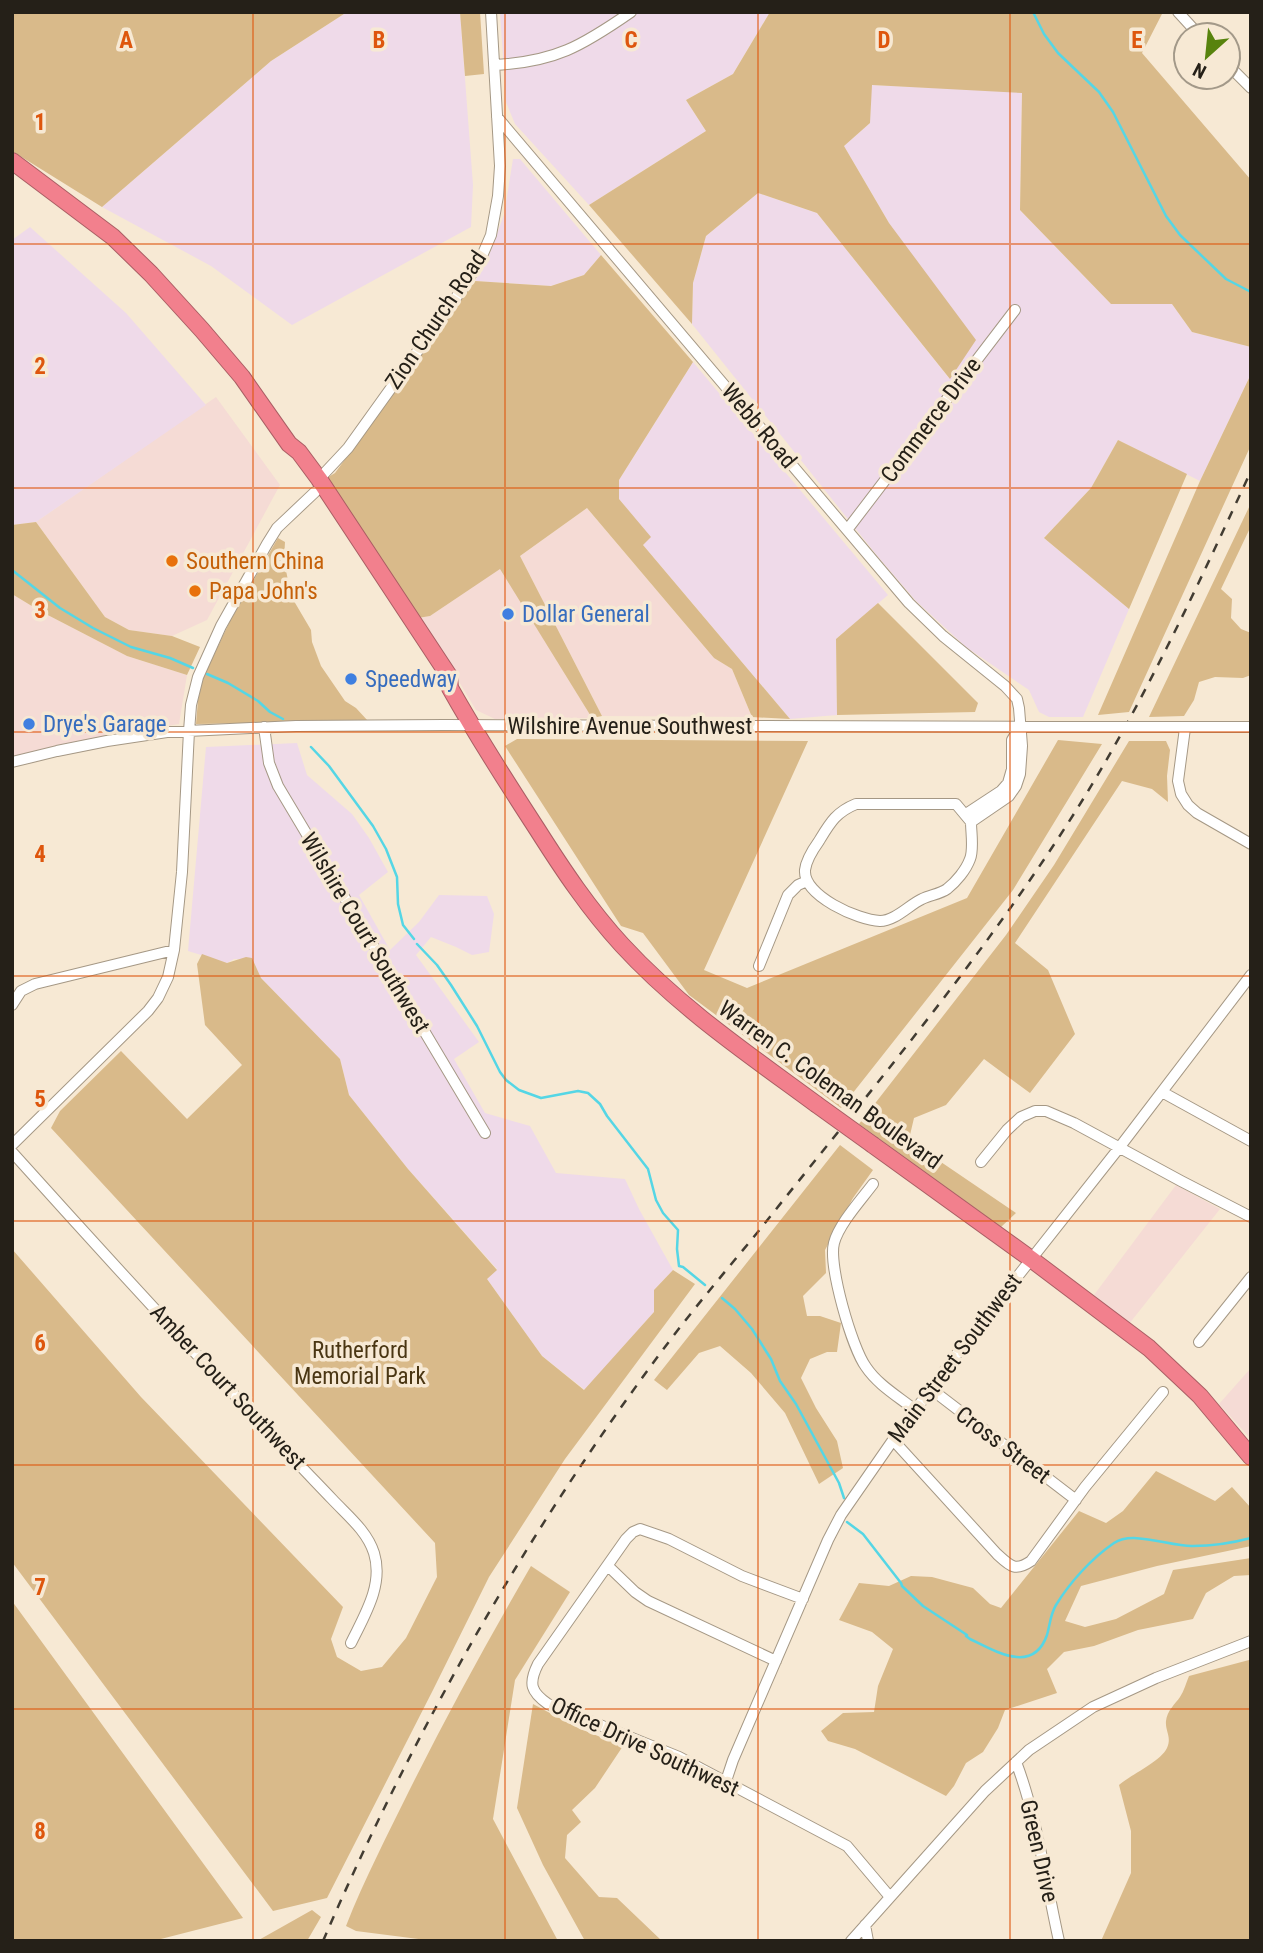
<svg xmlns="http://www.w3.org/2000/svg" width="1263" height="1953" viewBox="0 0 1263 1953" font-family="'Roboto Condensed',sans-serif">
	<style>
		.commercial { fill: #f5dbd5 }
		.industrial { fill: #efdae9 }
		.green { fill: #d9ba8a }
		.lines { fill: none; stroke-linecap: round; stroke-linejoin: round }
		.stream { stroke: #55d6e5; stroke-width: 2.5 }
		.minor-casing { stroke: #a59885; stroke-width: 12 }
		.highway-casing { stroke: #aa5e64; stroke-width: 18 }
		.minor { stroke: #fff; stroke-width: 10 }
		.highway { stroke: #f2808d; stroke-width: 16 }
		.rail { stroke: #423c32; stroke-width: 2.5; stroke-dasharray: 9 9; stroke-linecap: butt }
		.minor-bridge-casing { stroke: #a59885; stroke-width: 12; stroke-linecap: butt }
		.highway-bridge-casing { stroke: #aa5e64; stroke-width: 18; stroke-linecap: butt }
		.minor-bridge { stroke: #fff; stroke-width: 10 }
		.highway-bridge { stroke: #f2808d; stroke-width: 16 }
		.grid { fill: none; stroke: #de560d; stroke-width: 2; stroke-opacity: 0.55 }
		.food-dot { fill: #e8710a; stroke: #f7e9d4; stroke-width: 2.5 }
		.shop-dot { fill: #3f7fe0; stroke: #f7e9d4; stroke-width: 2.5 }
		.labels { text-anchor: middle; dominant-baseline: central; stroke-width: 7; stroke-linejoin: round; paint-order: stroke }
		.street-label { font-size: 23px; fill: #252018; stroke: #f7e9d4 }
		.food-label { font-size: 23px; fill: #c56008; stroke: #f7e9d4; text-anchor: start }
		.shop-label { font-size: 23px; fill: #366cbe; stroke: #f7e9d4; text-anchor: start }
		.park-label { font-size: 23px; fill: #4a3613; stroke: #f7e9d4 }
		.grid-label { font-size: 23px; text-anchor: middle; font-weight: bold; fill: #de560d; stroke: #f7e9d4; stroke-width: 7; stroke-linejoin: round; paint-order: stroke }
	</style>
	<rect width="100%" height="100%" fill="#f7e9d4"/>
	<path class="commercial" d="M216,397L280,485L207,620L172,636L129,630L105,617L36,522Z
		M587,508L714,658L732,669L752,717L602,716L520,556Z
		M500,568L592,718L495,719L476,710L440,650L418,618L430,616Z
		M12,594L40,611L127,656L187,675L179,724L90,739L12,757Z
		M1176,1185L1220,1209L1129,1324L1094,1295Z
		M1251,1368V1438H1250L1219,1404Z"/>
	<path class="industrial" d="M347,12H460L473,185L471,227L292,325L211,266L102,207L271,61Z
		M500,12H770L733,74L686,100L706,131L589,205L515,124L506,102Z
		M871,85L1022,92L1020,210L1111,304H1172L1192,332L1251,347V374L1200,481L1118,440L1091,488L1044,538L1129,609L1083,717H1049L1039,712L1029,690L966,647L916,601L879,558L692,324L693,283L706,236L758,193L817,213L949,378L889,223L844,146L870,123Z
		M513,159H520L601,255L584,275L551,286L475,281L488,258L504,215Z
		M30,227L126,313L206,405L36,522L12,525V240Z
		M693,362L888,595L836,639L837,715L790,719L643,545L650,537L619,499V480Z
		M297,743L307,775L352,814L369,838L388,872L359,895L390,950L419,922L439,895L487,896L494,914L489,952L472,955L456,947L431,937L416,955L479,1042L454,1059L485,1113L530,1126L556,1173L625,1179L639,1209L673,1270L654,1290V1312L585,1390L542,1356L487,1279L497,1269L408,1169L349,1095L340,1059L261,978L252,959H234L227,963L188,951L206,747Z"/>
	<path class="green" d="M12,12H347L271,61L102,207L12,151Z
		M460,12H480L484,74L465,76Z
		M770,12H1163L1142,53L1251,180V347L1192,332L1172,304H1111L1020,210L1022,93L872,85L870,123L844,146L889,223L976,340L950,379L817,213L758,193L706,236L693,283L692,324L589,205L706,131L686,100L733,74Z
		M601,255L693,362L619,480V499L651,537L643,545L790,719L752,717L732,669L714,658L587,508L520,556L602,716L592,718L500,569L430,616L418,618L325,479L335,473L475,281L551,286L584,275Z
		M1251,374V445L1129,712L1098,715L1200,481Z
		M1118,440L1187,474L1129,609L1044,538L1091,488Z
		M1251,503V526L1221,589L1232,599L1231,618L1241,629L1251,633V675L1243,678L1215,677L1199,682L1194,700L1184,716L1149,717Z
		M36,522L105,617L129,630L172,636L200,647L187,675L127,656L40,611L12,594V525Z
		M278,538L285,542L284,560L291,596L311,630L312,642L321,666L345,701L356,708L368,721L196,724L198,700L203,678L230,621Z
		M878,603L978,703L975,712L837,715L836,639Z
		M517,739L808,741L704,970L747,988L967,898L1058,740L1102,744L1013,890L841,1108L689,995L643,933L621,926L505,746Z
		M1129,741H1166L1170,750L1167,776L1168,802L1152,789L1122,781L1015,943L1048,970L1075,1034L1030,1093L984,1059L946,1105L914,1118L910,1135L938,1160L1016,1213L1001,1227L859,1124L1006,935L1054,865Z
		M202,954L227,963L246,957L252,958L261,978L340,1059L349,1095L408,1169L497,1270L487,1279L542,1356L584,1390L654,1312V1290L673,1270L695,1284L565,1459L489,1577L433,1690L327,1898L273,1911L12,1562V1249L141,1397L343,1607L331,1639L337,1657L361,1671L382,1667L406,1638L437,1577L435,1543L51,1128L60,1111L121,1051L187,1119L242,1065L205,1025L197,964Z
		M840,1145L873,1170L853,1198L825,1250L826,1273L803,1296L807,1316H820L841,1323L837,1352H827L810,1359L801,1378L816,1408L837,1441L843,1468L819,1484L785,1413L751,1373L720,1346L699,1353L667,1390L654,1380Z
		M1156,1471L1215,1501L1232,1487L1251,1508V1546L1157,1566L1081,1586L1065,1621L1085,1627L1116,1619L1164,1594L1173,1570L1251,1558V1575L1234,1576L1206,1593L1193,1619L1138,1630L1094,1646L1064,1652L1047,1669L1057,1693L1005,1710L998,1728L983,1752L966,1763L954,1786L946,1796L855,1749L828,1741L821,1731L843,1713L874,1712L878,1686L893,1649L872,1632L839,1620L859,1583L889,1586L911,1576L932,1577L973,1588L990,1604L1001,1608L1079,1511L1106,1523L1123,1511Z
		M531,1566L570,1592L515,1680L493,1819L558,1941H434L356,1931L346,1926C364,1880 387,1836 409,1791C447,1715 488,1640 531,1566Z
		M12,1602V1601L243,1918L153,1941H12Z
		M1249,1660L1251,1662V1941H1101L1131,1873V1831L1119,1785C1132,1774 1160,1762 1167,1748C1172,1737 1165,1731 1166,1721C1167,1711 1175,1704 1180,1697C1184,1691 1186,1683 1189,1676Z
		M533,1704L578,1728L623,1746L595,1788L572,1810L581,1822L567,1835L565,1858L599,1897L617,1898L662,1941H585L543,1865L517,1808Z
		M312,1910L321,1917L307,1941H257Z"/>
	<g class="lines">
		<path class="stream" d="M1033,12L1044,34L1058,53L1099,92L1113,112L1166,216L1180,235L1226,279L1251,292
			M12,570L60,608L93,628L131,647L170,658L193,668
			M207,674L228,683L258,701L270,712L283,719
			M311,747L329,766L373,826L386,849L397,877L398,904L403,925L414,939
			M417,944L437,965L451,985L477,1026L500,1072L506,1080L519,1090L541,1098L578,1091L588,1093L600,1104L607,1116L648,1169L656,1200L663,1213L678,1230L677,1249L679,1266L683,1267L705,1285
			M722,1298L735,1309L752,1329L771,1359L780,1381L796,1404L839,1483L844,1498
			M847,1522L863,1534L901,1583L902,1586L923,1606L967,1635L966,1636L970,1639C995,1651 1033,1675 1047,1635C1050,1625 1050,1615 1056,1605C1070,1582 1092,1558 1114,1543C1133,1530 1171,1547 1193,1546C1212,1546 1232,1543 1251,1538"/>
		<defs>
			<path id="minor" d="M1178,12L1199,35
				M494,65C555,62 582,46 631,12
				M1228,65L1251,88
				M497,117L909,603L943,636L1005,686L1017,699L1019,708L1022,746L1020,774L1016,786L1009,796L971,822
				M319,479L348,448L465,285L482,256L491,235L498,196L500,166L491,12
				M847,530L1015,310
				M264,727L269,763L278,786L485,1133
				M1158,727H1251
				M1185,728L1178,781L1181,794L1188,805L1197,813L1251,844
				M12,762L57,751L107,741L167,732L296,726L444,725L1091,727
				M856,804H956L971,822C971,833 974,849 970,859C966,870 956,882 947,889C940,894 930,895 922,899C909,905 895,921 880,921C858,920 803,896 805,870C806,861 814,848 819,841C830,823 836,812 856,804Z
				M966,814L1001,791L1008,783L1012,769V740L1020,727
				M759,966L788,895L798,885L807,881
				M12,1005L21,991L35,984L174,950
				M1162,1092L1251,1141
				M12,1145L148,1011L158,998L168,977L174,950L182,872L189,731L191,705L198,677L221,626L267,544L277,528L315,492
				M12,1152C101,1251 191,1349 281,1445C298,1464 315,1481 332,1499C348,1516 367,1531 374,1553C384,1585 364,1616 351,1643
				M981,1162L1007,1130L1021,1117L1035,1111H1046L1074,1123L1181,1181L1251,1217
				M873,1184C861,1200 839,1224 834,1243C828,1265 852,1348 866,1367C878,1385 899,1397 915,1410
				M1199,1342L1251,1277
				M931,1389L1076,1500
				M893,1440L997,1554C1010,1566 1015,1572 1031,1561L1085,1487L1163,1392
				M608,1566L635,1592L648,1601L776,1661
				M803,1599L742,1576L669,1539L640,1529L633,1532L626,1539L538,1664C528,1684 531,1692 548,1704L679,1757L847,1846L890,1897
				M1016,1762C1037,1817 1046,1883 1059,1941
				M726,1781L733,1760L828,1540L841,1515L893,1440L965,1343L1119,1148L1251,975
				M865,1925L868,1941
				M851,1941L985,1791L1029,1750L1093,1707L1156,1678L1251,1641"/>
			<path id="highway" d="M12,161L113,237L151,274L202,330L242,377L289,444L299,452L319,479L449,676L450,688C477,736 507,783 537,829C563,870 589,909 622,945C679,1007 748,1054 816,1104
				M873,1145L1031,1259L1149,1348L1200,1396L1251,1457"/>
		</defs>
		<use href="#minor" class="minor-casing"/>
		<use href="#highway" class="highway-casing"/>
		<use href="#minor" class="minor"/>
		<use href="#highway" class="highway"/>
		<path class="rail" d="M323,1941C416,1726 533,1521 674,1335C701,1300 729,1267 757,1233C859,1105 965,979 1055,843C1133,726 1192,598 1251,471"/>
		<defs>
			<path id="minor-bridge" d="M1091,727H1158"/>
			<path id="highway-bridge" d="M816,1104L873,1145"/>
		</defs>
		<use href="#minor-bridge" class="minor-bridge-casing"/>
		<use href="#highway-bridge" class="highway-bridge-casing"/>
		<use href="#minor-bridge" class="minor-bridge"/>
		<use href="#highway-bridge" class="highway-bridge"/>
	</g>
	<path class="grid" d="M253,12V1941M505,12V1941M758,12V1941M1010,12V1941M12,244H1251M12,488H1251M12,732H1251M12,976H1251M12,1221H1251M12,1465H1251M12,1709H1251"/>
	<g class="food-dot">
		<circle cx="172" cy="561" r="7"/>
		<circle cx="195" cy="591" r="7"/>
	</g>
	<g class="shop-dot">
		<circle cx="508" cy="614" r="7"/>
		<circle cx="351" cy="679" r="7"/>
		<circle cx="29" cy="724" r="7"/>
	</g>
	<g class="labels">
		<g class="street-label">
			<text transform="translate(436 320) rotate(-56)">Zion Church Road</text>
			<text transform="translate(931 420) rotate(-53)">Commerce Drive</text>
			<text transform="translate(759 426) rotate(50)">Webb Road</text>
			<text x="630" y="726">Wilshire Avenue Southwest</text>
			<text transform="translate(365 933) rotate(59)">Wilshire Court Southwest</text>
			<text transform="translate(830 1085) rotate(36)">Warren C. Coleman Boulevard</text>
			<text transform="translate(955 1358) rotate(-53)">Main Street Southwest</text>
			<text transform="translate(228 1387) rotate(47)">Amber Court Southwest</text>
			<text transform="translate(1003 1445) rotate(37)">Cross Street</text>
			<text transform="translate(645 1747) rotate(25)">Office Drive Southwest</text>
			<text transform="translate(1039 1851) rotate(77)">Green Drive</text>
		</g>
		<g class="food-label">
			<text x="186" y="561">Southern China</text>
			<text x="209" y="591">Papa John's</text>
		</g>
		<g class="shop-label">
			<text x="522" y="614">Dollar General</text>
			<text x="365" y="679">Speedway</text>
			<text x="43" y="724">Drye's Garage</text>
		</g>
		<g class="park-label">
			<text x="360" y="1350">Rutherford<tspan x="360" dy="26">Memorial Park</tspan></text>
		</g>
	</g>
	<g class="grid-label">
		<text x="126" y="48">A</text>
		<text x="379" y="48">B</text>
		<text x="631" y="48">C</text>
		<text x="884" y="48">D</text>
		<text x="1137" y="48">E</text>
		<text x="40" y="130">1</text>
		<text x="40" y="374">2</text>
		<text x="40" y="618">3</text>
		<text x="40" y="862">4</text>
		<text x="40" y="1107">5</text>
		<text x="40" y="1351">6</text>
		<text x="40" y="1595">7</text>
		<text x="40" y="1839">8</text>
	</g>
	<rect width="1263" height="1953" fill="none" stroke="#252018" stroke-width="28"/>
	<g transform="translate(1207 56) rotate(207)"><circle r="33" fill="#f7e9d4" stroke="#a39989" stroke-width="2"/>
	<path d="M0-5L12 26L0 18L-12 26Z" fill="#58830d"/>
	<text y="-10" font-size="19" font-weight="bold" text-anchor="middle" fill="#252018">N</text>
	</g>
</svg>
